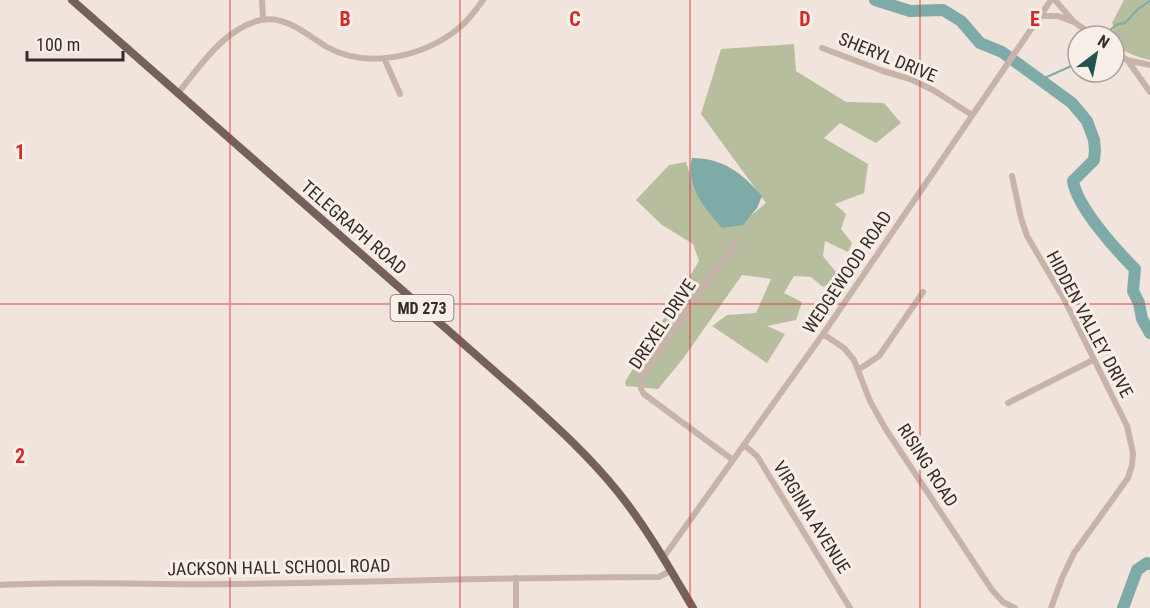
<svg xmlns="http://www.w3.org/2000/svg" width="1150" height="608" viewBox="0 0 1150 608" font-family="'Roboto Condensed',sans-serif">
	<style>
		.green { fill: #b7be9e }
		.water { fill: #7eaba7 }
		.lines { fill: none; stroke-linecap: round; stroke-linejoin: round }
		.stream { stroke: #7eaba7; stroke-width: 2 }
		.river { stroke: #7eaba7; stroke-width: 12 }
		.minor { stroke: #c7b3a9; stroke-width: 6 }
		.major { stroke: #76605b; stroke-width: 8 }
		.grid { fill: none; stroke: #d62828; stroke-width: 1.5; stroke-opacity: 0.55 }
		.labels { text-anchor: middle; dominant-baseline: central; stroke-width: 6; stroke-linejoin: round; paint-order: stroke }
		.shield { fill: #f8efe9; stroke: #706663; stroke-width: 1.5 }
		.shield-label { font-size: 16px; font-weight: bold; fill: #352b29 }
		.street-label { font-size: 18px; fill: #352b29; stroke: #f8efe9 }
		.grid-label { font-size: 20px; text-anchor: middle; font-weight: bold; fill: #d62828; stroke: #f8efe9; stroke-width: 6; stroke-linejoin: round; paint-order: stroke }
	</style>
	<rect width="100%" height="100%" fill="#f0e4dd"/>
	<path class="green" d="M1124,0H1150V60C1137,57 1125,53 1114,44V36H1110L1114,28L1112,23Z
		M794,44L796,71L846,102L884,103L901,123L876,143L840,123L824,138L868,164L864,193L835,204L846,214L841,229L852,243L848,252L825,241L823,256L840,277L823,287L811,277L794,276L784,293L802,302L796,320L767,326L785,334L767,363L712,326L727,315L756,313L771,279L742,275L682,360L658,389L626,386L625,382L699,261L693,244L662,225L636,200L669,165L686,162L695,191L739,225L766,203L701,114L721,49Z"/>
	<path class="water" d="M692,158C723,158 742,173 762,196L757,208L743,225L722,228C705,208 685,187 692,158Z"/>
	<g class="lines">
		<path class="stream" d="M1107,36C1112,27 1115,24 1125,23L1138,9L1150,1
			M1040,80L1078,63"/>
		<path class="river" d="M875,0L910,11L943,10L961,21L980,43L1002,52L1072,103L1087,121L1094,140L1095,150L1094,160L1073,181C1077,207 1116,250 1135,269L1133,291L1139,303L1142,319L1150,333
			M1123,608L1137,570L1147,563L1150,564"/>
		<path class="minor" d="M262,0L263,19
			M1055,0L1074,22L1094,36
			M1039,16H1058L1071,21
			M822,48L883,71L910,79L933,90L972,115
			M1114,51L1127,60L1150,65
			M384,58L400,94
			M1128,61L1150,92
			M177,94C200,67 224,28 261,20C286,15 307,35 327,47C368,70 425,56 459,28C469,20 476,10 483,0
			M1012,176L1021,218L1027,236L1063,297L1127,426L1133,453L1132,465L1128,478L1074,553L1062,578L1051,608
			M823,334L844,348L854,360L870,401L885,428L992,590L1003,602L1015,608
			M858,370L879,356L923,292
			M1008,403L1093,360
			M744,445L757,456L850,608
			M733,460L644,394L641,389V377L737,241
			M663,558L823,334L1051,0
			M516,578V608
			M0,585C77,581 154,585 232,584C374,582 517,577 659,577L670,571"/>
		<path class="major" d="M72,0L524,397C557,427 590,457 618,492C647,528 670,569 693,608"/>
	</g>
	<path class="grid" d="M230,0V608M460,0V608M690,0V608M920,0V608M0,304H1150"/>
	<g class="labels">
		<rect class="shield" x="390.5" y="295" width="63" height="26" rx="4.5"/>
		<g class="shield-label">
			<text x="422" y="308">MD 273</text>
		</g>
		<g class="street-label">
			<text transform="translate(888 57) rotate(22)">SHERYL DRIVE</text>
			<text transform="translate(354 227) rotate(41)">TELEGRAPH ROAD</text>
			<text transform="translate(847 272) rotate(-56)">WEDGEWOOD ROAD</text>
			<text transform="translate(662 324) rotate(-56)">DREXEL DRIVE</text>
			<text transform="translate(1090 324) rotate(62)">HIDDEN VALLEY DRIVE</text>
			<text transform="translate(928 465) rotate(57)">RISING ROAD</text>
			<text transform="translate(812 517) rotate(58)">VIRGINIA AVENUE</text>
			<text transform="translate(279 567) rotate(-1)">JACKSON HALL SCHOOL ROAD</text>
		</g>
	</g>
	<g class="grid-label">
		<text x="345" y="26">B</text>
		<text x="575" y="26">C</text>
		<text x="805" y="26">D</text>
		<text x="1035" y="26">E</text>
		<text x="20" y="159">1</text>
		<text x="20" y="463">2</text>
	</g>
	<g transform="translate(1096 54) rotate(32)"><circle r="28" fill="#f8efe9" stroke="#aaa19c" stroke-width="1.5"/>
	<path d="M0-4.5L10 22L0 15L-10 22Z" fill="#215350"/>
	<text y="-9" font-size="16" font-weight="bold" text-anchor="middle" fill="#352b29">N</text>
	</g>
	<path d="M27 51v9h96v-9" fill="none" stroke="#352b29" stroke-width="3"/>
	<text x="36" y="51" font-size="18" fill="#352b29" stroke="#f8efe9" stroke-width="4.5" paint-order="stroke">100 m</text>
</svg>
